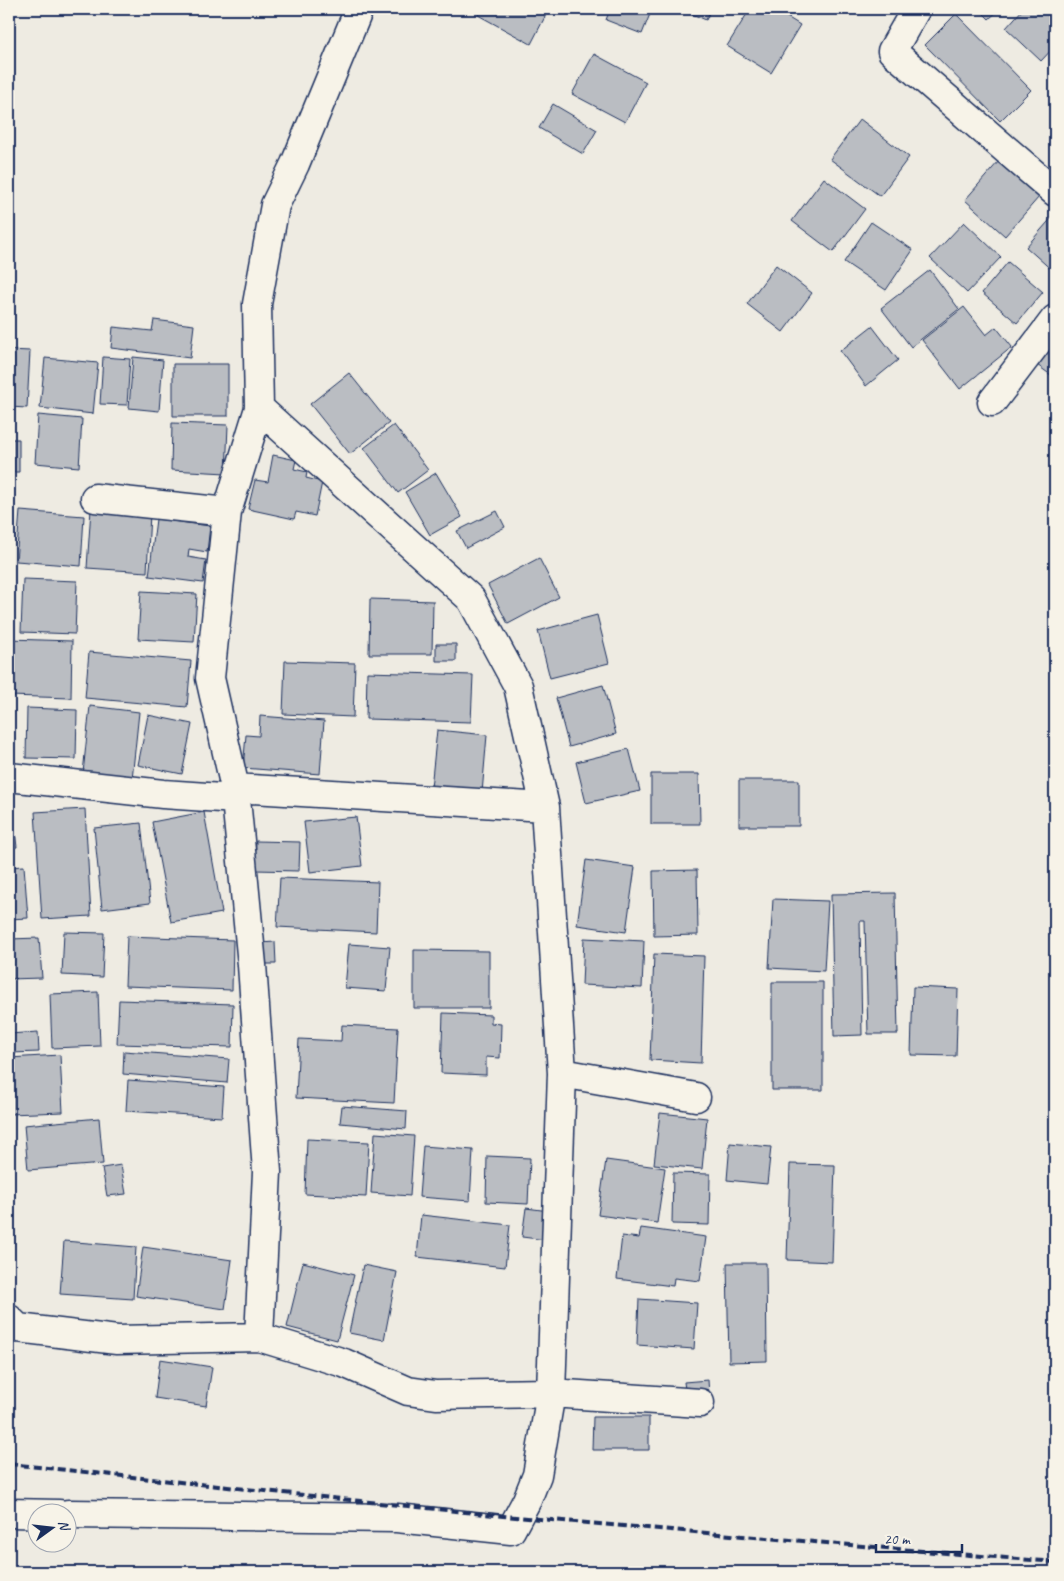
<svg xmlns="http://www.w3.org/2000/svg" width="1064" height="1581" viewBox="0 0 1064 1581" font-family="Caveat,sans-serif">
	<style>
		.building { fill: #babdc2; stroke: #1b2f5e }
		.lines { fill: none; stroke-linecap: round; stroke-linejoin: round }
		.minor-casing { stroke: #1b2f5e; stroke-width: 31 }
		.minor { stroke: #f7f3e8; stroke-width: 28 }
		.rail { stroke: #1b2f5e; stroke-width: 4; stroke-dasharray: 8 4; stroke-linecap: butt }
	</style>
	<rect width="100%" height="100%" fill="#eeebe2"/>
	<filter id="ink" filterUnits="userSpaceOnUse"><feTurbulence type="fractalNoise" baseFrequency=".02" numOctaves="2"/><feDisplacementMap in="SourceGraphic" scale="10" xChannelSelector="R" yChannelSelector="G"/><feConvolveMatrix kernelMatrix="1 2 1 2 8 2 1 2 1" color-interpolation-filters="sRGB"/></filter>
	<g filter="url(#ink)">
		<path class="building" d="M481,9H549L531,44L478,15Z
			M610,9H652L642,34L606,20Z
			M695,9H711L706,20L692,14Z
			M750,9H774L800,25L771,73L727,46Z
			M979,9H1000L989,19Z
			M1023,9H1055V46L1041,61L1006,28Z
			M956,14L1031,90L1000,121L925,45Z
			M594,54L646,82L625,122L572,94Z
			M553,104L597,130L583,154L539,128Z
			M860,119L909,157L880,196L830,159Z
			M999,161L1039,197L1005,236L965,200Z
			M824,178L865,209L833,252L792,221Z
			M1055,214V273L1026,247Z
			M871,222L913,250L886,290L844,262Z
			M964,222L1001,257L967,293L930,258Z
			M1008,262L1043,292L1017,323L982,293Z
			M776,265L812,293L783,332L747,304Z
			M930,270L959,309L911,347L881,308Z
			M964,307L986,335L996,327L1012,347L960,389L922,340Z
			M154,320L194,325L190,358L111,348L113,327L152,331Z
			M872,326L898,360L866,386L840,351Z
			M1055,338V378L1037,365Z
			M9,350L30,351L27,408L9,407Z
			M103,357L130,359L127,405L100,404Z
			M133,357L163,360L159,411L129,408Z
			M45,358L98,363L93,414L40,408Z
			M173,364H228V416H173Z
			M349,373L389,423L350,454L310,404Z
			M38,415L82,419L79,467L35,463Z
			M172,423L228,425L226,473L171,470Z
			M394,425L428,470L398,493L364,448Z
			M9,439H19V472H9Z
			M273,455L296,460L294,469L307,472L306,478L322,482L315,516L296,512L294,519L248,509L255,480L268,482Z
			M436,473L462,517L430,535L405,492Z
			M91,509L150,513L147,572L87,568Z
			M20,511L84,516L81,566L16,561Z
			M497,511L505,527L466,548L457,531Z
			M156,519L210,526L207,552L189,549L188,557L206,560L203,583L149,576Z
			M539,558L559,597L508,624L488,585Z
			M23,579L77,581L75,634L21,632Z
			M141,591L197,594L194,642L138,639Z
			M370,599L433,601L432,654H369Z
			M597,615L609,663L550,678L538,631Z
			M9,639L72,641L71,698L9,696Z
			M436,644H456V661H436Z
			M89,652L191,661L187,707L85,698Z
			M285,661L355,663L353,717L283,714Z
			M367,672L473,675L471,722L366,719Z
			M603,685L616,734L569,747L556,698Z
			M90,706L139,712L132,779L83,773Z
			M27,708L77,710L76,759L26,758Z
			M148,715L192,724L182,774L138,765Z
			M260,716L324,721L320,774L243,768L246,735L259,736Z
			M437,730L487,735L482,793L431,788Z
			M629,749L640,791L586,803L576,762Z
			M651,774H699L700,824H651Z
			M739,780H799V826H739Z
			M11,801L17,847L9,848V802Z
			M85,809L91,916L42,919L35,812Z
			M204,812L222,913L171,922L152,822Z
			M356,817L362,866L310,872L304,822Z
			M141,823L150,903L102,909L94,828Z
			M256,841L300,842L299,871L255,870Z
			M586,860L635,867L626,932L577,925Z
			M24,866L28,918L9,919V867Z
			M697,870L698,935L654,936L653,871Z
			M280,878L378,882L376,932L277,927Z
			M895,893L898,1034H868L865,921H860L862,1035L834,1036L831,894Z
			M773,899L828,901L824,971L769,968Z
			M64,932L104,933L102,977L62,975Z
			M127,936L233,940L232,990L125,986Z
			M39,938L42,978L9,979V939Z
			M584,938L644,941L642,988L582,985Z
			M275,942L276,964H261L260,943Z
			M349,944L390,947L386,991L345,988Z
			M414,950L489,951V1008H414Z
			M654,954L704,956L701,1063L650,1060Z
			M772,982H823V1090H772Z
			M913,987L958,989L956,1056L911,1055Z
			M98,992L100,1046L52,1048L50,994Z
			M119,1000L233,1004L232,1047L117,1044Z
			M443,1013L491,1015V1023L501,1024L500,1058L486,1057V1075L441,1073Z
			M342,1025L398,1028L394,1103L296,1098L299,1039L341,1041Z
			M38,1032L39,1052L11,1053L9,1034Z
			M124,1051L229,1059L227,1083L123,1074Z
			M60,1055L63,1112L9,1114V1058Z
			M128,1080L224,1087L222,1117L126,1111Z
			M342,1106L407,1111L406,1129L340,1123Z
			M660,1113L707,1118L702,1169L654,1164Z
			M99,1118L103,1164L28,1170L24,1125Z
			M375,1133L414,1136L410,1196L371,1193Z
			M307,1139L369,1142L366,1197L305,1194Z
			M730,1143L771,1147L767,1184L727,1180Z
			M423,1146L473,1150L470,1201L419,1197Z
			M487,1156L530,1158L528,1204L486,1202Z
			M606,1160L665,1168L657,1223L598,1215Z
			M790,1164L835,1165L832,1262L787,1260Z
			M121,1165L126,1194L107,1196L102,1168Z
			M673,1173L710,1174L709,1225L672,1224Z
			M526,1208L549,1211L546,1240L522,1237Z
			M421,1215L510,1225L505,1267L417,1257Z
			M641,1228L706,1237L700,1281L674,1278L673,1286L617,1279L622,1236L639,1238Z
			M64,1241L136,1247L133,1299L60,1294Z
			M143,1247L232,1260L225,1309L136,1296Z
			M303,1262L354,1275L337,1340L287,1327Z
			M727,1263H766L767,1361L729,1362Z
			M363,1265L397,1272L384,1340L349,1333Z
			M639,1299L697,1303L694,1349L637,1345Z
			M160,1359L212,1367L206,1406L155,1398Z
			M708,1380L709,1395L686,1397L684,1382Z
			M593,1417H649V1450H592Z"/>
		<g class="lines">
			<defs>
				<path id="minor" d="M916,9L892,51L1055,192
					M992,402L1055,319
					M95,498L227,512
					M9,777L163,794L236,799L252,965L267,1172L259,1337L344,1363L408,1391L436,1395L551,1393L700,1403
					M235,788L545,807
					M236,799L235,788L210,678L227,512L259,408L257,304L275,205L295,164L359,9
					M562,1073L696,1097
					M9,1319L18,1328L117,1340L259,1337
					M9,1513L59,1514
					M68,1514L397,1518L511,1530L527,1500L537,1475L551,1393L562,1073L545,807L518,686L471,599L259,408"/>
			</defs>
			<use href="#minor" class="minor-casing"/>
			<use href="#minor" class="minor"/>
			<path class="rail" d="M9,1464L503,1516L1055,1562"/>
		</g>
	</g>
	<rect width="1064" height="1581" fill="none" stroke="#f7f3e8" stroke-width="30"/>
	<rect x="15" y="15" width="1034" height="1551" fill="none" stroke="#1b2f5e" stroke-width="2" filter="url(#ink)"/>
	<g transform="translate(52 1528) rotate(75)"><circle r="24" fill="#f7f3e8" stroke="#9fa5b1"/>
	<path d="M0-4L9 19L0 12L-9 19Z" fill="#1b2f5e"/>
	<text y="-8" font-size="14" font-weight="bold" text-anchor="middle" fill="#1b2f5e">N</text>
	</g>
	<path d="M876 1544v8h86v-8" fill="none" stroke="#1b2f5e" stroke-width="2.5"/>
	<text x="884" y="1544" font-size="15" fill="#1b2f5e" stroke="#f7f3e8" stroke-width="4" paint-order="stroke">20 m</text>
</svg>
